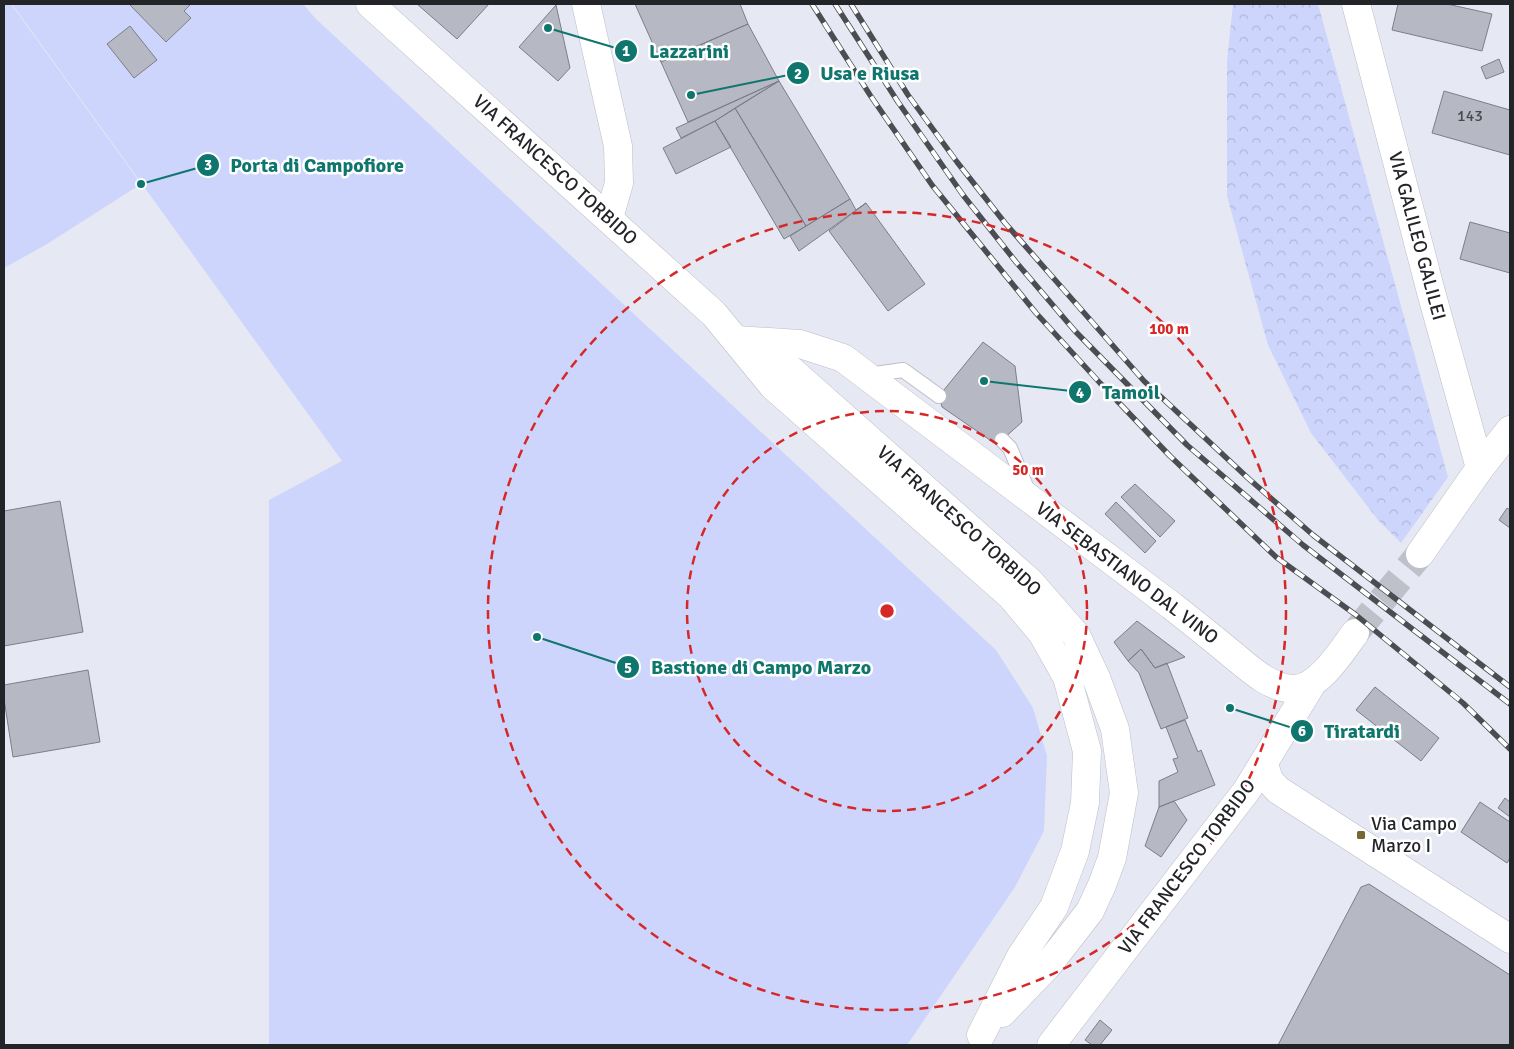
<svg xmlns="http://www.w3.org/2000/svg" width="1514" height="1049" viewBox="0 0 1514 1049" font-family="Signika,sans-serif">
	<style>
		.green { fill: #cdd5fc }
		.forest { fill: url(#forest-crowns) }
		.building { fill: #b6b8c3; stroke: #7c7e88 }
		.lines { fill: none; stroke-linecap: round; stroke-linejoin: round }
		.minor-tunnel { stroke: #bfc1ca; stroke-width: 28; stroke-dasharray: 28 14; stroke-linecap: butt }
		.service-casing { stroke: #bcbec9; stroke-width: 16 }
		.minor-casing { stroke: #bcbec9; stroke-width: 29 }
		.primary-casing { stroke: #bcbec9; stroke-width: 29 }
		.service { stroke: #fff; stroke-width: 14 }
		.minor { stroke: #fff; stroke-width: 28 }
		.primary { stroke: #fff; stroke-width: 28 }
		.rail-casing { stroke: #4c4d53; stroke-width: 5.5 }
		.rail { stroke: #fff; stroke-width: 4; stroke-dasharray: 11; stroke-linecap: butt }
		.ring { fill: none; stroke: #d62828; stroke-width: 2.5; stroke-dasharray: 9 6 }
		.poi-dot { fill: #746935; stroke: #fff; stroke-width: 2 }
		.labels { text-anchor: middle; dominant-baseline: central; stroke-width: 5; stroke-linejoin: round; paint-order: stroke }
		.number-label { font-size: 16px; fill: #48494f }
		.street-label { font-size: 19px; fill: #232428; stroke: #fff }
		.poi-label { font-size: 19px; fill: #232428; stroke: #fff; text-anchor: start }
		.centre { fill: #d62828; stroke: #fff; stroke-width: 2.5 }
		.ring-label { font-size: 15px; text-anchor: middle; font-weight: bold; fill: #d62828; stroke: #fff; stroke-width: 5; stroke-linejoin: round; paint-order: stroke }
		.leader { fill: none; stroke: #0f766e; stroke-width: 2 }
		.callout-dot { fill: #0f766e; stroke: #fff; stroke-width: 2 }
		.mark-label { font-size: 15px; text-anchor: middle; font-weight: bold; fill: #fff }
		.callout-label { font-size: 20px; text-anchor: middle; font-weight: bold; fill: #0f766e; stroke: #fff; stroke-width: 5; stroke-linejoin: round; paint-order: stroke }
	</style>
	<defs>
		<pattern id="forest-crowns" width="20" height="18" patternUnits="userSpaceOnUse" patternTransform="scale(1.25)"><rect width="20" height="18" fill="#cdd5fc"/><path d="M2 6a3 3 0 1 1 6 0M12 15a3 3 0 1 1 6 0" fill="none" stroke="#b0b7d8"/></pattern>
	</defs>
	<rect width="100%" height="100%" fill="#e6e8f3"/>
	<path class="green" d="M4,4H11L141,184L47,244L4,268Z
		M12,4H303L315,18L996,650L1033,708L1047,756L1044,831L1015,887L907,1045H269V500L342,461Z"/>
	<path class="forest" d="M1233,4H1318L1448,477L1401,543L1378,520L1311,433L1268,345L1227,196V61Z"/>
	<path class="building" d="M131,4H191L184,11L191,18L166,42L130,5Z
		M417,4H489L457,39Z
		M635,4H740L748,24L661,62Z
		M1398,4H1447L1492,14L1482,51L1392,30Z
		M556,5L570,68L558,81L519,47Z
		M748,24L779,81L688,122L661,62Z
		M130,26L157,60L134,78L107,44Z
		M1499,59L1504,72L1486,79L1481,67Z
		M779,81L850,199L806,226L735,108Z
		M779,81L715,121L681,138L676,128Z
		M1444,91L1510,110V155L1432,133Z
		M735,108L806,226L784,239L715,121Z
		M715,121L731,147L676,174L663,148Z
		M850,199L856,210L866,203L799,251L790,236Z
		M866,203L925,284L888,311L829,231Z
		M1470,222L1510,233V273L1460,259Z
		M983,342L1015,366L1022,422L1002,440L1000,447L942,407L939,396Z
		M1135,484L1175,521L1160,537L1121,497Z
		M60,501L83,632L4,646V511Z
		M1116,502L1156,541L1145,553L1105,514Z
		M1507,508L1510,510V528L1499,520Z
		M1137,621L1185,657L1155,668L1141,649L1128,661L1114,642Z
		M1141,649L1155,668L1167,663L1188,718L1161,729L1139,673L1128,661Z
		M88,670L100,742L13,757L4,699V685Z
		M1375,687L1439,738L1421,761L1356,710Z
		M1185,720L1198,752L1201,750L1215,785L1159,807V781L1178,772L1173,759L1178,758L1166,727Z
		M1505,798L1510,802V817L1498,808Z
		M1174,801L1187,820L1161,857L1145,846L1159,807Z
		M1480,802L1510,822V858L1507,863L1461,832Z
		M1369,884L1510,975V1045H1278L1361,887Z
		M1100,1020L1112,1030L1100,1045H1092L1085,1040Z"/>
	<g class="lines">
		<path class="minor-tunnel" d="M1355,633L1420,554"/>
		<defs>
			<path id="service" d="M868,375L903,370L939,396
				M1002,440L1010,448L1028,491"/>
			<path id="minor" d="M586,4L618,146L619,183L609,218
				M1356,4L1431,292L1480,468
				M736,340L800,344L843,358C953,441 1062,523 1172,606C1191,621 1210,636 1228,651C1247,666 1267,687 1292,689C1317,691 1342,651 1355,633
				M1420,554L1480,468L1510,430
				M1264,764L1269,780L1278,790L1510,939
				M1051,1045L1247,790L1313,682"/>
			<path id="primary" d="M370,4L714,314L773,386L1011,596L1042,633L1067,677L1087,751L1085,803L1075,851L1054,907L1021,956L981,1035
				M743,344L785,365L1030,582L1076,635L1097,680L1115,729L1124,793L1112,858L1102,885L1090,911L1048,965L1002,1013"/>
		</defs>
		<use href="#service" class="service-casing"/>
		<use href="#minor" class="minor-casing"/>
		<use href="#primary" class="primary-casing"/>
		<use href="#service" class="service"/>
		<use href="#minor" class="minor"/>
		<use href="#primary" class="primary"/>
		<defs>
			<path id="rail" d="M812,4L870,95L932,185L1036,313L1100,383L1170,456L1276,557L1356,615L1463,703L1510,749
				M835,4L898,102L963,195L1016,262L1075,331L1187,445L1303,545L1510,704
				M851,4L908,95L957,162L1005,223L1144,381L1249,479L1313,535L1510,687"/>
		</defs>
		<use href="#rail" class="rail-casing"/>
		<use href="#rail" class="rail"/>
	</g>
	<g class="ring">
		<circle cx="887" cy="611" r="200"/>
		<circle cx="887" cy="611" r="399"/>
	</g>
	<rect class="poi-dot" x="1356" y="830" width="10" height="10" rx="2.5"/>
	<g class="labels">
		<g class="number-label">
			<text x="1470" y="116">143</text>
		</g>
		<g class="street-label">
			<text transform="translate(555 170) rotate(42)">VIA FRANCESCO TORBIDO</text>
			<text transform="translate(1417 236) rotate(75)">VIA GALILEO GALILEI</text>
			<text transform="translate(959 521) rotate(42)">VIA FRANCESCO TORBIDO</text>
			<text transform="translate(1127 573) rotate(37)">VIA SEBASTIANO DAL VINO</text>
			<text transform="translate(1187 867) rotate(-53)">VIA FRANCESCO TORBIDO</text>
		</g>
		<g class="poi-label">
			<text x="1371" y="824">Via Campo<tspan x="1371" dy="22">Marzo I</tspan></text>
		</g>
	</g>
	<circle cx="887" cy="611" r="8" class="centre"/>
	<g class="ring-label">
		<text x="1169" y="334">100 m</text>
		<text x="1028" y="475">50 m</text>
	</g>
	<path class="leader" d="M548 28L626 51M691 95L798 73M141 184L208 165M984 381L1080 392M537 637L628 667M1230 708L1302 731"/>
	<g class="callout-dot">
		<circle cx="548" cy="28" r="5"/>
		<circle cx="691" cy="95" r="5"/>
		<circle cx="141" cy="184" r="5"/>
		<circle cx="984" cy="381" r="5"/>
		<circle cx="537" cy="637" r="5"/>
		<circle cx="1230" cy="708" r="5"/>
		<circle cx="626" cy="51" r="12"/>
		<circle cx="798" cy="73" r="12"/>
		<circle cx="208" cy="165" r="12"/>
		<circle cx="1080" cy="392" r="12"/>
		<circle cx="628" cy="667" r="12"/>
		<circle cx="1302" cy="731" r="12"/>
	</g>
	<g class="mark-label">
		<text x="626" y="56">1</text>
		<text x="798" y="79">2</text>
		<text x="208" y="170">3</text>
		<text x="1080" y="398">4</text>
		<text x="628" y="673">5</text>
		<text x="1302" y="736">6</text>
	</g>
	<g class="callout-label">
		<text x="689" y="58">Lazzarini</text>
		<text x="870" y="80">Usa e Riusa</text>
		<text x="317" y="172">Porta di Campofiore</text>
		<text x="1131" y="399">Tamoil</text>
		<text x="761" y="674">Bastione di Campo Marzo</text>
		<text x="1362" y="738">Tiratardi</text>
	</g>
	<rect width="1514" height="1049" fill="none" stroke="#232428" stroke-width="10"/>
</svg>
